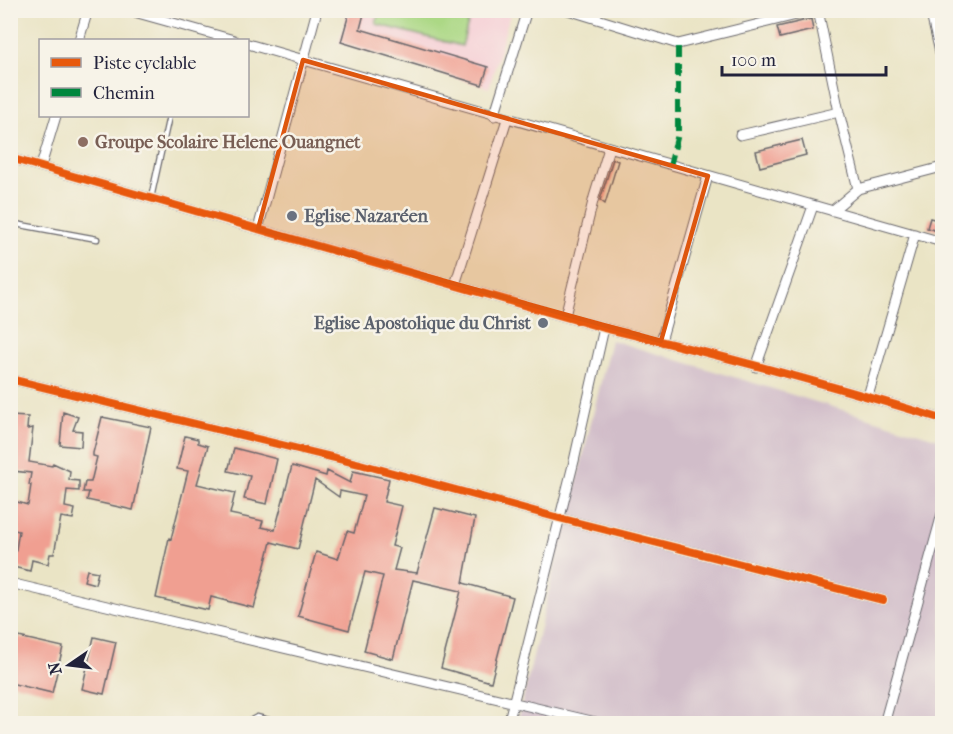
<svg xmlns="http://www.w3.org/2000/svg" width="953" height="734" viewBox="0 0 953 734" font-family="'IM FELL French Canon',serif">
	<style>
		.built { fill: #f6cfd6 }
		.industrial { fill: #d1bdc9 }
		.green { fill: #acd885; stroke: #677d60; stroke-width: 1.5 }
		.building { fill: #f09f91 }
		.lines { fill: none; stroke-linecap: round; stroke-linejoin: round }
		.service-casing { stroke: #68666b; stroke-width: 7 }
		.minor-casing { stroke: #68666b; stroke-width: 11 }
		.service { stroke: #fff; stroke-width: 4.5 }
		.minor { stroke: #fff; stroke-width: 9 }
		.quiet { stroke: #00873e; stroke-width: 6; stroke-dasharray: 12 6; stroke-linecap: butt }
		.cycleway-casing { stroke: #f7f3e8; stroke-width: 11 }
		.cycleway { stroke: #e8590c; stroke-width: 8 }
		.marked { fill: #de560e; fill-opacity: 0.2; stroke: #de560e; stroke-width: 4.5; stroke-linejoin: round }
		.education-dot { fill: #8d6e63; stroke: #f7f3e8; stroke-width: 2 }
		.worship-dot { fill: #6b7280; stroke: #f7f3e8; stroke-width: 2 }
		.labels { text-anchor: middle; dominant-baseline: central; stroke-width: 5; stroke-linejoin: round; paint-order: stroke }
		.education-label { font-size: 18px; font-weight: bold; fill: #785e54; stroke: #f7f3e8; text-anchor: start }
		.worship-label { font-size: 18px; font-weight: bold; fill: #5b616d; stroke: #f7f3e8; text-anchor: start }
	</style>
	<rect width="100%" height="100%" fill="#f7f3e8"/>
	<filter id="ink" filterUnits="userSpaceOnUse"><feTurbulence type="fractalNoise" baseFrequency=".0167" numOctaves="2"/><feDisplacementMap in="SourceGraphic" scale="12" xChannelSelector="R" yChannelSelector="G"/><feConvolveMatrix kernelMatrix="1 2 1 2 8 2 1 2 1" color-interpolation-filters="sRGB"/></filter>
	<filter id="wash" filterUnits="userSpaceOnUse"><feTurbulence type="fractalNoise" baseFrequency=".008" numOctaves="4" result="noise"/><feDisplacementMap in="SourceGraphic" scale="24" xChannelSelector="R" yChannelSelector="G"/><feGaussianBlur stdDeviation="1.35" result="paint"/><feColorMatrix in="noise" values="0 0 0 0 0 0 0 0 0 0 0 0 0 0 0 0 0 1.4 0 .05"/><feComposite in="paint" operator="in"/></filter>
	<g filter="url(#wash)">
		<rect width="100%" height="100%" fill="#eae4c5"/>
		<path class="built" d="M348,11H511L489,88L339,43Z"/>
		<path class="industrial" d="M611,340L942,440V723L517,724L562,535H564Z"/>
		<path class="green" d="M379,11V10L471,11L462,46L376,24Z"/>
		<g id="blocks">
			<path class="building" d="M350,10H365L360,29L488,67L482,85L341,42Z
				M811,19L813,30L780,38L777,27Z
				M802,140L806,155L760,167L756,151Z
				M613,159L618,161L605,204L600,200Z
				M930,218L942,221L941,232L927,228Z
				M63,412L78,417L73,430L82,431L81,447L60,445Z
				M10,416L28,417L27,429L33,428L29,462L52,466L53,463L70,471L69,480L79,481V491L67,490L65,507L75,509L73,519L61,517L54,554H50L48,564L32,560L30,571L13,567L19,531L10,529V500L28,505L31,485H29L31,473L13,471L16,453H10Z
				M102,417L151,427L133,510L87,500L89,492H83L85,482H91L97,457L93,456V453Z
				M185,436L198,439V443L208,446L197,484L235,493L230,514L263,521L261,527L275,530L292,466L326,476L327,471L350,483L353,471L389,479L384,502L402,506L392,546L400,548L394,570L417,573L435,508L475,518L463,583L513,597L491,682L441,668L461,591L413,580L393,659L364,651L383,576L365,572L349,630L298,616L316,552L338,559L347,531L354,533L364,496L340,491L339,497L315,480L298,549L271,542L254,608L211,597L208,610L156,598L169,538L171,539L188,471L177,469Z
				M234,448L277,459L267,504L244,499L250,476L228,471Z
				M87,570L98,572L95,584L84,581Z
				M10,635L63,647L52,693L10,683Z
				M94,637L116,642L104,694L82,689Z"/>
		</g>
	</g>
	<g filter="url(#ink)">
		<use href="#blocks" fill-opacity="0" stroke="#68666b" stroke-width="1.5"/>
		<g class="lines">
			<defs>
				<path id="service" d="M151,198L169,116
					M10,223L97,239
					M244,724L257,717L283,724"/>
				<path id="minor" d="M127,10L234,40
					M568,10L678,44L817,10
					M818,10L839,112L858,189
					M930,10L942,61
					M79,40L88,10
					M248,44L942,242
					M494,116L527,10
					M740,135L839,112
					M10,158L604,328C718,354 831,385 942,419
					M41,166L56,116
					M832,211L858,189L942,167
					M258,229L317,10
					M455,285L507,119
					M565,316L594,197L609,148
					M661,341L708,176
					M756,367L813,206
					M10,379L360,464L559,518L883,600
					M868,396L915,234
					M10,583L604,724
					M508,724L574,461L604,328
					M884,724L942,514"/>
			</defs>
			<use href="#service" class="service-casing"/>
			<use href="#minor" class="minor-casing"/>
			<use href="#service" class="service"/>
			<use href="#minor" class="minor"/>
			<path class="quiet" d="M670,166L678,134V44"/>
			<defs>
				<path id="cycleway" d="M10,158L604,328C718,354 831,385 942,419
					M10,379L360,464L559,518L883,600"/>
			</defs>
			<use href="#cycleway" class="cycleway-casing"/>
			<use href="#cycleway" class="cycleway"/>
		</g>
	</g>
	<path class="marked" d="M303,60L708,176L661,341L258,229Z"/>
	<circle class="education-dot" cx="83" cy="142" r="6"/>
	<g class="worship-dot">
		<circle cx="292" cy="216" r="6"/>
		<circle cx="543" cy="323" r="6"/>
	</g>
	<g class="labels">
		<g class="education-label">
			<text x="95" y="142">Groupe Scolaire Helene Ouangnet</text>
		</g>
		<g class="worship-label">
			<text x="304" y="216">Eglise Nazaréen</text>
			<text x="531" y="323" text-anchor="end">Eglise Apostolique du Christ</text>
		</g>
	</g>
	<rect width="953" height="734" fill="none" stroke="#f7f3e8" stroke-width="36"/>
	<rect x="39" y="39" width="210" height="78" fill="#f7f3e8" stroke="#a29fa3" stroke-width="1.5"/>
	<rect x="51" y="58" width="30" height="9" fill="#e8590c" stroke="#a29fa3" stroke-width="1.5"/>
	<text x="93" y="69" font-size="18" fill="#22223b">Piste cyclable</text>
	<rect x="51" y="88" width="30" height="9" fill="#00873e" stroke="#a29fa3" stroke-width="1.5"/>
	<text x="93" y="99" font-size="18" fill="#22223b">Chemin</text>
	<g transform="translate(69 665) rotate(256)" stroke="#f7f3e8" stroke-width="4.5" paint-order="stroke">
	<path d="M0-4.5L10 22L0 15L-10 22Z" fill="#22223b"/>
	<text y="-9" font-size="16" font-weight="bold" text-anchor="middle" fill="#22223b">N</text>
	</g>
	<path d="M722 66v9h164v-9" fill="none" stroke="#22223b" stroke-width="3"/>
	<text x="731" y="66" font-size="18" fill="#22223b" stroke="#f7f3e8" stroke-width="4.5" paint-order="stroke">100 m</text>
</svg>
